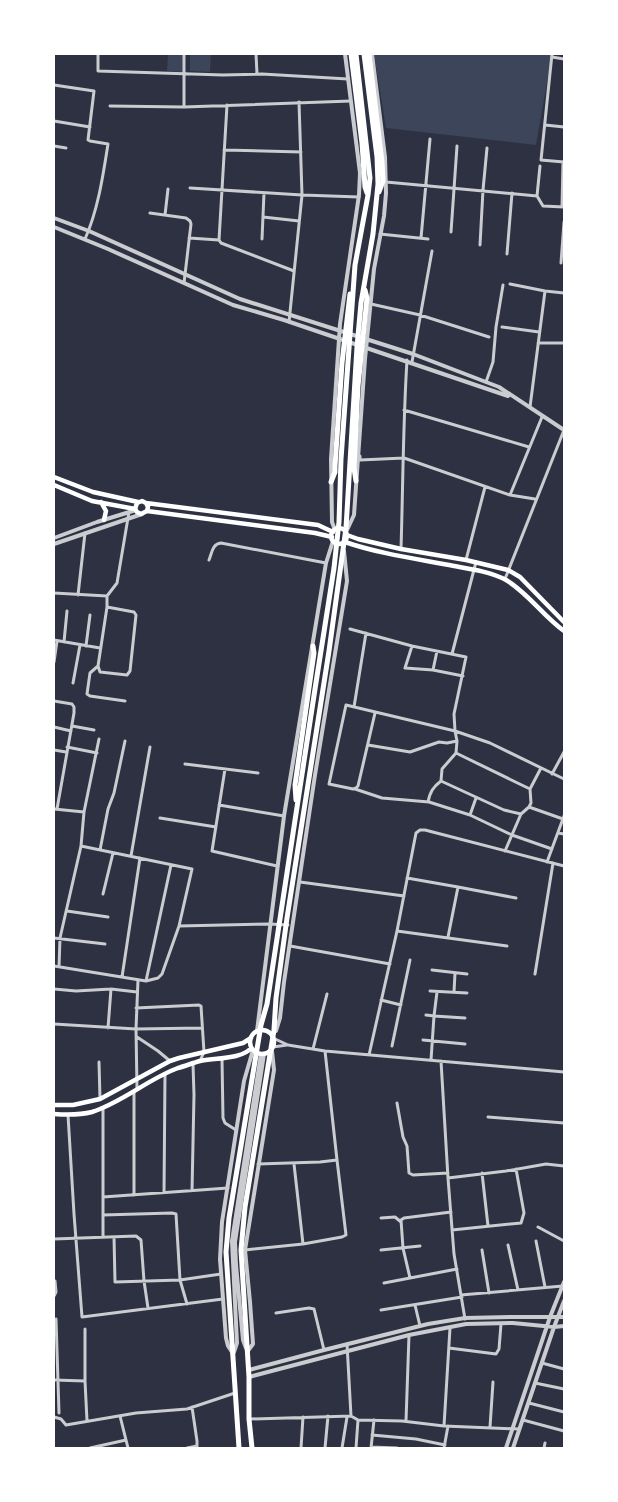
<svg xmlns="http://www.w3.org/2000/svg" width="618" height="1502" viewBox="0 0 618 1502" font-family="Helvetica,sans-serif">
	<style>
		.green { fill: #3c4559 }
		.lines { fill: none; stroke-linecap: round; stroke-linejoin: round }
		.minor { stroke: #caccd0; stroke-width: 3 }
		.tertiary { stroke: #caccd0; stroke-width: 4 }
		.secondary { stroke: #fff; stroke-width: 4.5 }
		.primary { stroke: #fff; stroke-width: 5 }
	</style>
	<rect width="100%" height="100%" fill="#2d3142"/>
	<path class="green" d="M168,54H183L184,72L167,71Z
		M190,54H211L210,72L190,71Z
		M374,54H552L536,145L386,128Z"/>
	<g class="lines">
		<path class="minor" d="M98,54V71L223,75L262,74L348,79
			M256,54L257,74
			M552,54L541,160L564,162
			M552,57L564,59
			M54,85L94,91L88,140L90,141L108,144C103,176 98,210 85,239
			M227,105L219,240L221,243L294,271
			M110,106L184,107L351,101
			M184,107V54
			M54,121L90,127
			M545,125L564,127
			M54,146L66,148
			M224,150L301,152
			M540,166L537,196L543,206L564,207
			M386,182L537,196
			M190,188L302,195
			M302,195L359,197
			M562,207L563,162
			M150,213L186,218L190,221L191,224L184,283
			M165,215L168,189
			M263,217L299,221
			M451,232L457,146
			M380,234L428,239
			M189,238L219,240
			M421,238L430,139
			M262,239L264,193
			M480,245L483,190L487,148
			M507,254L512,193
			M561,263L564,222
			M510,284L545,291L564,293
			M371,304L420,315L489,337
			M289,322L302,195L299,102
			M502,327L539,332
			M538,343H564
			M412,362L432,251
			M486,382L493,362L496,327L503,285
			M530,407L545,291
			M404,410L529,447
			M360,456V460L404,458L510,495L535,499
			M510,495L542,417
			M401,549C403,486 403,423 407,360
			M209,560C212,553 212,544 221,543L326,563
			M466,560L485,487
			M505,579L564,430
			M54,593L107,596V607
			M78,595L85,533
			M107,596L117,583L129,512
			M107,607L134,612L136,615L130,671L127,675L100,672L98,666Z
			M350,629L412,646L466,657L454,714L455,731L490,743L564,779
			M54,640L100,648
			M64,642L67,611
			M86,646L90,615
			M412,646L405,668L433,670L463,676
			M452,654L476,562
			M54,662L57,641
			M98,666L90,673L87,694L90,696L125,701
			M433,670L437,651
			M73,683L80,645
			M54,701L72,704L74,707V713L57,809
			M354,707L366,633
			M375,713L358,786L356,788L353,789L329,784L346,705L455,731L457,741L456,753
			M72,726L94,730
			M54,727L71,731
			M99,739L84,812L81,846L192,869L179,926L270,924L288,925
			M368,745L410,752L439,742L447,743L457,741
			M67,747L97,753
			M54,750L66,752
			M185,764L258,773
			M225,769L212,851L277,866
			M552,774L564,752
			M441,781L442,769L456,753L530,789L531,803L529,807
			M441,781L504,810L521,814L529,807L563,819
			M355,789L382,798L429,802L470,815L476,798
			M530,789L541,768
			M428,802C430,792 433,787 441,781
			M219,805L284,816
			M54,809L84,812
			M470,815L512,835L552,849
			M160,818L216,827
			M558,833L564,834
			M100,850L108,809L114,793L125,741
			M505,851L521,814
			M131,856L150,747
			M547,862L564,816
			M407,878L458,887L448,937
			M300,882L404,896
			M458,887L516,898
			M103,894L113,853
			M67,911L108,917
			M397,931L507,946
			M54,938L105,944
			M290,946L390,964
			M54,966L146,981L158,978L162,974L179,926
			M59,967L60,938L81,846
			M432,970L467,974
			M535,974L553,863
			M122,977L140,858
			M138,980L136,1029L202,1028
			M146,981L171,865
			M54,989L76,991L111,989L137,992
			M430,991L467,993
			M454,992L455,973
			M381,1000L401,1005
			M136,1008L199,1005L201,1006L204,1052L200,1061
			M426,1015L434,1016L437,992
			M54,1024L136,1029L137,1089
			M108,1028L111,989
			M137,1037L158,1051L170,1061
			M273,1038L288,1045L325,1051L564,1072
			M423,1040L465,1044
			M392,1046L410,960
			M273,1047L287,1045
			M313,1049L327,994
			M369,1055L397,931L416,833L420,830H425L564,866
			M222,1059L223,1118L225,1123L236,1130
			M431,1060L434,1016L465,1018
			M441,1061L448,1178L454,1254L465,1319
			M99,1062L100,1099
			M134,1092V1195
			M397,1103L403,1137L407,1146L409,1173L413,1175L448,1173
			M103,1108V1197L228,1188
			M68,1115L74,1214L82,1317L223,1299
			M488,1117L564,1123
			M258,1164L320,1162L337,1160L325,1051
			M482,1173L488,1226
			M448,1178L506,1171L546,1164L564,1166
			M192,1191L194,1095L193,1064
			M164,1193L165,1074
			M103,1197V1237
			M103,1215L172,1213L176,1214L180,1280L187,1304
			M381,1218L395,1217L401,1222
			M538,1227L564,1241
			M452,1230L521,1223L524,1213L516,1169
			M114,1237L115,1282L180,1280L221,1274
			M54,1239L136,1236L141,1240L144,1281L148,1308
			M536,1241L545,1287
			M303,1244L342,1237L346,1235L337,1160
			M508,1245L518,1290
			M245,1250L303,1244L294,1164
			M381,1250L420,1246
			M482,1250L489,1293
			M410,1278L403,1248L401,1220L404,1218L451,1212
			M384,1283L457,1269
			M461,1295L563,1286
			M54,1296L56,1292L55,1281
			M415,1305L420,1326
			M381,1310L462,1297
			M276,1313L309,1308L314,1309L324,1350
			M56,1319L59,1413
			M347,1344L351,1416
			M449,1348L496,1354L499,1349L501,1324
			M542,1363L564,1369
			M54,1380L85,1381L87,1421
			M85,1381V1329
			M535,1383L564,1389
			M529,1403L564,1412
			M192,1407L197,1441V1448
			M120,1416L128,1448
			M54,1417L61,1419L66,1425L136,1413L187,1409L235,1393
			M250,1419L351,1416L358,1420L402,1421L444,1426L519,1429
			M523,1420L564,1431
			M406,1421L409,1335
			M444,1426L450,1328
			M490,1427L493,1382
			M372,1435L416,1439L445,1445
			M371,1447L397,1448
			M90,1448L126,1440
			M187,1448L197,1446
			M301,1448L303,1417
			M325,1448L328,1416
			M342,1448L347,1417
			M356,1448L358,1420
			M371,1448L374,1420
			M444,1448L448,1426
			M544,1448L545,1443"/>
		<path class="tertiary" d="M54,218L89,231L240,299L413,354L499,387L564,430
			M54,227L108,249L233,305L284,320L508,396
			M335,530L332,522L331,459L340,324L359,195L360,173L345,54
			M347,530L354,515L365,359L374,269L384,216L386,193L385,157L372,54
			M54,538L97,522L136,510
			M54,544L142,514
			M257,1031L284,816L326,563L333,541
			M276,1031L280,1018L284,982L315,775L347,581L344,551
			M246,1348L243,1340L236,1265L235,1242L264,1054
			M232,1352L228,1346L226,1338L220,1259L222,1222L244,1081L253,1050
			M234,1352L237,1343L232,1241L261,1054
			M247,1352L253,1344L250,1302L245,1250L274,1070L272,1051
			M249,1370L324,1350L428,1324L465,1318L511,1317H564
			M249,1377L409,1335L466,1324L513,1323L554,1327L564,1326
			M506,1448L550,1317L564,1282
			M513,1448L554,1327L564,1301"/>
		<path class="secondary" d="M54,477L93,492L138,502
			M54,485L92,501L135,509
			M101,502L106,511L104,520
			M146,503L318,525L333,532
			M147,511L148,507L146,503L142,501L137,503L135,509L137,512L141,514L147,511L315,533L332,537
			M331 536a8 8 0 1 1 16 0a8 8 0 1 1-16 0Z
			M347,535L358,539L401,549L466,560L508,570L520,577L564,622
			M345,542C380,554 418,559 454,566C471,569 491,572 506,580C528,593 543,616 564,631
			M250 1042a12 12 0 1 1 24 0a12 12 0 1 1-24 0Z
			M54,1105H73L100,1099L170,1061L179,1058L243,1043L251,1038
			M54,1114C67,1115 80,1115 92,1112C123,1102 148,1079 178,1068C185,1066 193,1063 200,1061C214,1058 243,1059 251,1048"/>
		<path class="primary" d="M351,54L362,143L365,187L367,193
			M369,54L382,162L383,181L379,192
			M356,481L354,468L358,386L367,298L365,290
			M331,482L335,472V466L342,363L350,294
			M296,800L295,785L314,653L313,646
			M239,1448L226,1252L229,1218L261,1025L267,1004L269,991L315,689L334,568L339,522L341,459L355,265L368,195L370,178L356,54
			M252,1448L249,1419V1377L241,1250L245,1207L274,1030L276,998L287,918L329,651L346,528L357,347L361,303L373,234L378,184L377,157L364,54"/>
	</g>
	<rect width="618" height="1502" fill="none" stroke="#ffffff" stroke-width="110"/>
</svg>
